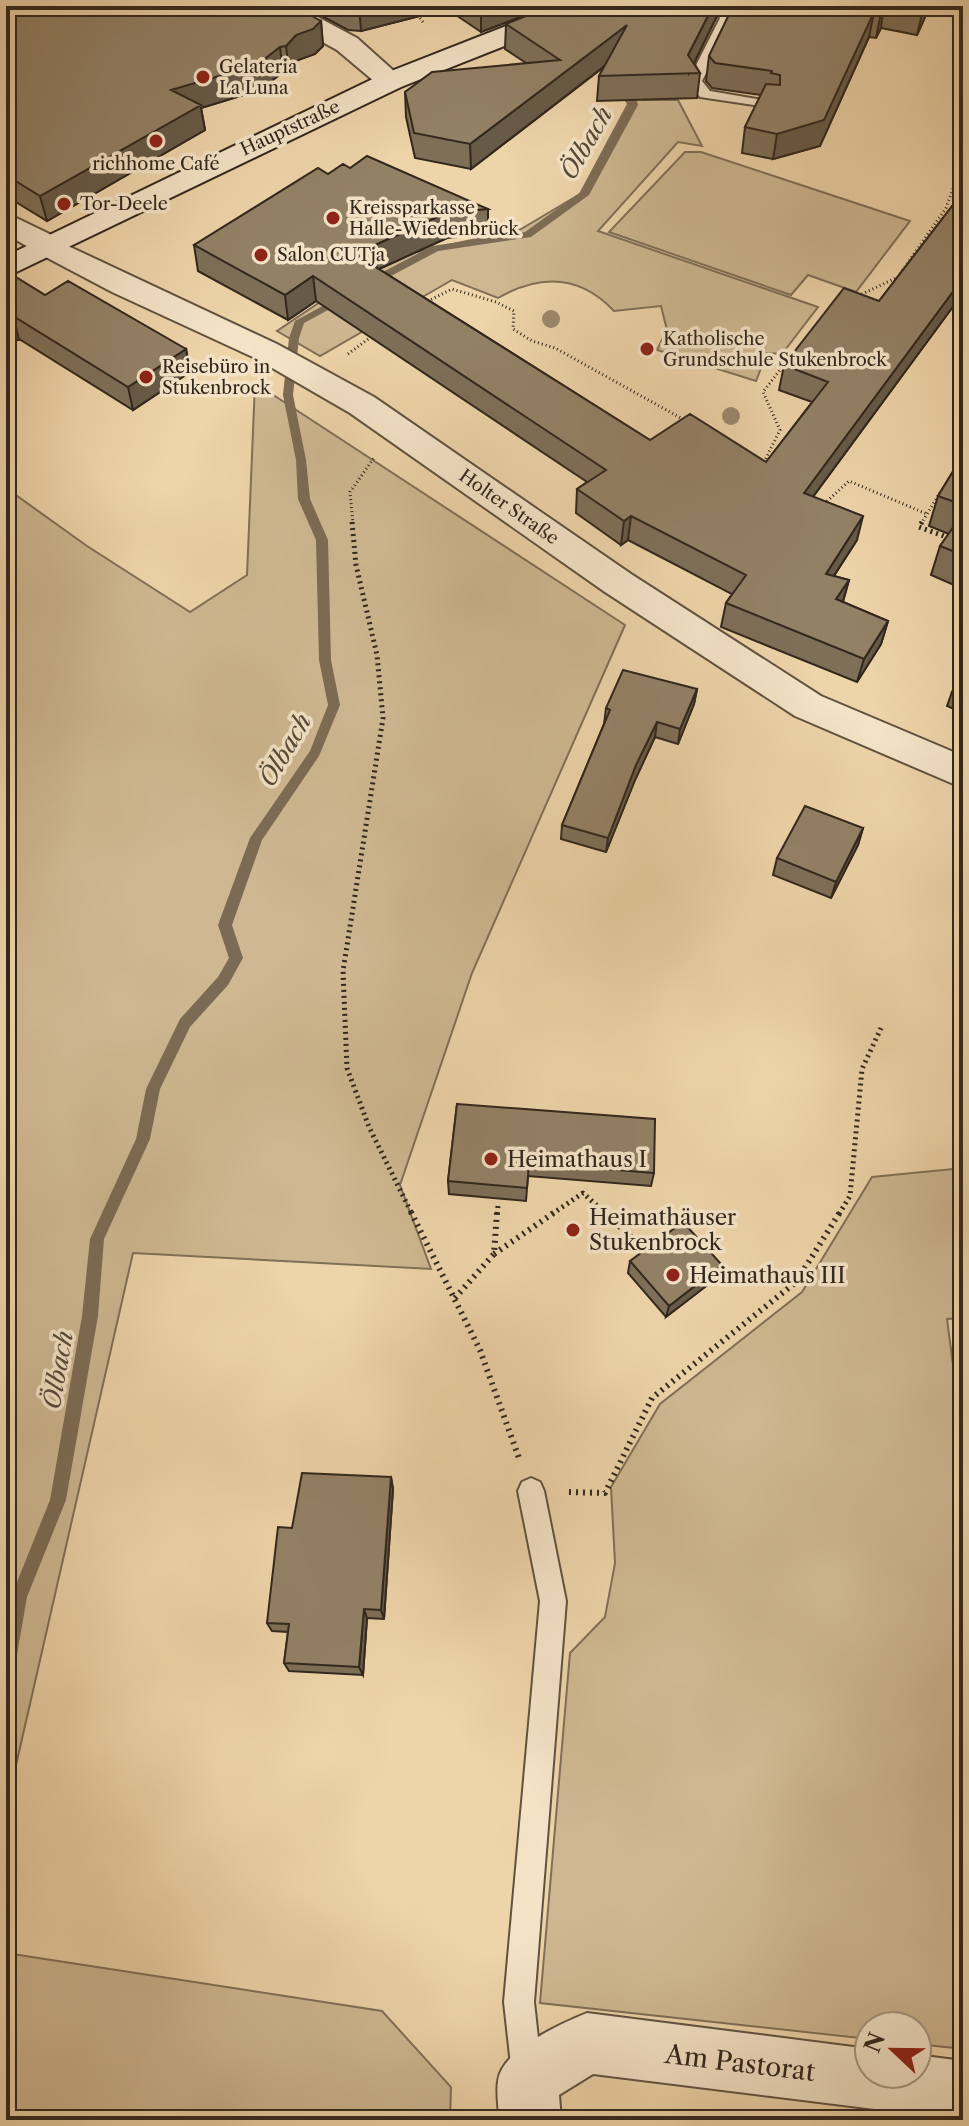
<svg xmlns="http://www.w3.org/2000/svg" width="969" height="2126" viewBox="0 0 969 2126" font-family="'Libre Caslon Text',serif">
	<style>
		.green { fill: #ceb791; stroke: #806f57; stroke-width: 2 }
		.lines { fill: none; stroke-linecap: round; stroke-linejoin: round }
		.stream { fill: #7c6b54; fill-rule: evenodd }
		.service-casing { stroke: #605240; stroke-width: 4 }
		.minor-casing { stroke: #605240; stroke-width: 4 }
		.tertiary-casing { stroke: #605240; stroke-width: 4 }
		.secondary-casing { stroke: #31271d; stroke-width: 4 }
		.path-far2 { stroke: #31271d; stroke-width: 3; stroke-dasharray: 1 3; stroke-linecap: butt }
		.path-far1 { stroke: #31271d; stroke-width: 5; stroke-dasharray: 2 4; stroke-linecap: butt }
		.path { stroke: #31271d; stroke-width: 6; stroke-dasharray: 2 5; stroke-linecap: butt }
		.service { fill: #f4e3c7; fill-rule: evenodd }
		.minor { fill: #f4e3c7; fill-rule: evenodd }
		.tertiary { fill: #f4e3c7; fill-rule: evenodd }
		.secondary { fill: #f4e3c7; fill-rule: evenodd }
		.tree { fill: #9c896c }
		.wall { fill: #7e6f58; stroke: #31271d; stroke-width: 2 }
		.shaded-wall { fill: #675a47; stroke: #31271d; stroke-width: 2 }
		.building { fill: #938166; stroke: #31271d; stroke-width: 2 }
		.poi-dot { fill: #8f2418; stroke: #f4e3c7; stroke-width: 3 }
		.labels { text-anchor: middle; dominant-baseline: central; stroke-width: 7; stroke-linejoin: round; paint-order: stroke }
		.far-poi-label { font-size: 18px; fill: #31271d; stroke: #f4e3c7; text-anchor: start }
		.far-street-label { font-size: 18px; fill: #31271d; stroke: #f4e3c7 }
		.poi-label { font-size: 22px; fill: #31271d; stroke: #f4e3c7; text-anchor: start }
		.water-label { font-size: 24px; font-style: italic; fill: #564939; stroke: #f4e3c7 }
		.near-street-label { font-size: 26px; fill: #31271d; stroke: #f4e3c7 }
	</style>
	<rect width="100%" height="100%" fill="#eed4a9"/>
	<filter id="stains"><feTurbulence type="fractalNoise" baseFrequency=".0025" numOctaves="4"/><feColorMatrix values="0 0 0 0 .2 0 0 0 0 .09 0 0 0 0 .02 0 0 0 .5 -.17"/></filter>
	<radialGradient id="worn" r=".72"><stop offset=".6" stop-color="#630" stop-opacity="0"/><stop offset="1" stop-color="#630" stop-opacity=".3"/></radialGradient>
	<path class="green" d="M629,27L642,100H678L702,146L678,142L598,231L818,307L782,354L767,353L756,381L657,350L667,330L661,306L614,311C579,274 540,274 498,298L452,280L320,356L277,331L405,245L417,252L521,229L580,194L628,104L622,94Z
		M685,152H701L910,221L856,292L808,275L791,295L609,232Z
		M255,383L625,625L472,973L400,1185L431,1269L133,1253L6,1809V488L87,546L190,612L247,575Z
		M963,1168V1318L947,1319L963,1441V2049L917,2044V2026H869V2039L540,2003L570,1653L605,1617L615,1563L611,1487L660,1404L802,1292L872,1177Z
		M6,1953L382,2011L451,2087L450,2120H6Z"/>
	<g class="lines">
		<path class="stream" d="M628,81L632,84L638,105L589,195L531,237L438,251L376,284H368V280L432,246L525,232L582,191L628,105L624,84Z
			M339,297L343,298V302L304,323L299,338L293,395L306,460L310,499L328,540L331,660L340,705L319,756L262,840L232,925L243,958L228,985L190,1027L160,1089L150,1139L104,1239L98,1316L66,1500L27,1597L15,1666L12,1672L6,1675V1621L11,1597L50,1500L82,1316L90,1239L136,1139L146,1089L180,1019L218,977L229,958L218,925L250,838L310,751L328,705L319,660L316,540L298,499L296,460L283,395L289,338L295,321Z"/>
		<defs>
			<path id="service" d="M709,6H723L734,18L702,81L710,91L774,102V108L700,97L688,81L720,18Z
				M531,1478L540,1482L544,1491L566,1601L534,2002L542,2074L538,2085L527,2089L516,2085L512,2074L504,2002L540,1601L518,1491L522,1482Z"/>
			<path id="minor" d="M264,6H297L357,38L405,81L401,87L391,89L381,87L337,50L268,12Z
				M6,213L62,240L66,247L62,254L51,256L40,254L6,234Z
				M587,2013L869,2049V2074H917V2055L963,2061V2120L593,2074L559,2095L561,2120H499C499,2108 496,2093 498,2081C502,2050 560,2024 587,2013Z"/>
			<path id="tertiary" d="M51,238L277,344L374,397L631,574L821,696L963,756V788L795,716L605,592L350,413L255,358L112,292L40,254L36,247L40,240Z"/>
			<path id="secondary" d="M557,6H594L590,12L401,87L6,277V256L381,75Z"/>
		</defs>
		<use href="#service" class="service-casing"/>
		<use href="#minor" class="minor-casing"/>
		<use href="#tertiary" class="tertiary-casing"/>
		<use href="#secondary" class="secondary-casing"/>
		<path class="path-far2" d="M420,18L423,22
			M858,296L898,277L946,208L963,162
			M424,303L452,289L496,302L514,311L513,329L532,341L555,348L688,422
			M348,354L375,334
			M762,466L780,430L763,392L787,361
			M824,504L849,481L927,514
			M353,524L350,492L374,458
			M921,524L941,491"/>
		<path class="path-far1" d="M352,522L356,565L377,655L383,718L343,971L347,1068L369,1127L412,1214
			M922,522L919,527L963,543
			M497,1214L498,1206
			M552,1214L583,1193L606,1214
			M839,1214L850,1196L862,1069L881,1028"/>
		<path class="path" d="M411,1212L480,1350L519,1458
			M604,1212L642,1247
			M494,1254L555,1212
			M455,1298L494,1254L497,1212
			M569,1492L605,1493L652,1398L796,1282L840,1212"/>
		<use href="#service" class="service"/>
		<use href="#minor" class="minor"/>
		<use href="#tertiary" class="tertiary"/>
		<use href="#secondary" class="secondary"/>
	</g>
	<g class="tree">
		<circle cx="551" cy="319" r="9"/>
		<circle cx="731" cy="416" r="9"/>
	</g>
	<path class="wall" d="M6,6L321,21L323,46L315,54L298,60L289,72H283L260,90L201,108L205,130L47,221L6,196Z
		M303,6H549L481,32L447,9L361,31L348,30Z
		M727,6H930L917,35L881,28L876,38L869,37L820,146L773,159L742,153L745,127L761,95L712,88L706,81L709,56L731,11Z
		M716,18L694,63L700,73L697,98L597,101L599,76L604,67L471,169L415,158L406,117L405,92L526,63L505,49L506,24Z
		M350,168L488,209V234L447,238L379,269L650,440L766,462L812,402L779,390L784,365L879,301L963,192V293L813,497L857,540L834,576L849,580L843,602L888,621L881,644L857,682L721,627L726,603L732,594L628,540L621,545L576,513L577,489L587,482L316,301L288,320L198,271L194,245L328,174Z
		M6,271L45,295L186,349L190,372L133,410L19,339L6,347Z
		M963,455V589L931,575L940,546L949,534L929,526L938,496Z
		M963,674V713L947,706L952,692Z
		M697,689L694,704L678,744L655,737L635,780L606,852L561,839L562,825L604,724L606,708Z
		M863,828L858,845L831,898L773,875L777,858Z
		M457,1104L654,1173L651,1186L528,1176L526,1201L449,1194L448,1181Z
		M630,1261L722,1265L718,1277L666,1317L628,1273Z
		M391,1477L393,1489L384,1619L367,1618L363,1675L289,1671L284,1663L288,1632L272,1631L267,1623L292,1528Z"/>
	<path class="shaded-wall" d="M359,6H447V9L361,31Z
		M485,6H549L481,32V7Z
		M713,6H718L716,18L689,73L688,55Z
		M884,6L881,28L876,38L881,13Z
		M925,6H930L917,35L923,10Z
		M874,12L869,37L820,146L773,159L777,134Z
		M321,21L323,46L315,54L298,60L289,72L286,46L296,35Z
		M627,25L625,50L471,169L470,144Z
		M280,47L283,72L260,90L201,108L205,130L47,221L40,196L171,90Z
		M446,213L447,238L357,279L355,254Z
		M313,276L316,301L288,320L285,295Z
		M963,278V293L798,517L804,493Z
		M13,316L19,339L6,347V320Z
		M186,349L190,372L133,410L128,387Z
		M631,516L628,540L621,545L624,521Z
		M863,516L857,540L820,597L826,574Z
		M849,580L842,604L836,599Z
		M888,621L881,644L857,682L864,659Z
		M697,689L694,704L678,744L680,729Z
		M657,722L655,737L635,780L606,852L608,838L636,765Z
		M863,828L858,845L831,898L836,882Z
		M722,1265L718,1277L666,1317L669,1306Z
		M391,1477L393,1489L384,1619L381,1610Z
		M364,1609L367,1618L363,1675L359,1667Z"/>
	<path class="building" d="M6,6H294L321,21L313,29L296,35L286,46L280,47L257,65L171,90L201,105L40,196L6,175V47L11,44L6,42Z
		M551,6H713L688,55L700,73L599,76L627,25L470,144L414,133L405,92L432,72L560,60L506,24Z
		M733,6H884L881,13L874,12L824,120L777,134L745,127L766,84L780,85V75L771,73L772,71L715,63L709,56Z
		M903,6H925L923,10Z
		M367,156L488,209L446,213L355,254L650,440L690,414L766,462L828,382L784,365L844,288L879,301L963,192V255L960,258L963,259V278L804,493L863,516L826,574L849,580L836,599L888,621L864,659L726,603L746,575L631,516L624,521L577,489L606,470L313,276L285,295L194,245L318,168L328,174L343,164L350,168Z
		M6,271L45,295L68,281L186,349L128,387L13,316L6,320Z
		M963,455V505L938,496Z
		M963,513V555L940,546Z
		M623,670L697,689L680,729L657,722L636,765L608,838L562,825L610,710L606,708Z
		M963,674V696L952,692Z
		M805,806L863,828L836,882L777,858Z
		M457,1104L655,1119L654,1173L529,1163L527,1188L448,1181Z
		M683,1222L722,1265L669,1306L630,1261Z
		M302,1473L391,1477L381,1610L364,1609L359,1667L284,1663L289,1624L267,1623L278,1527L292,1528Z"/>
	<g class="poi-dot">
		<circle cx="203" cy="77" r="8"/>
		<circle cx="156" cy="141" r="8"/>
		<circle cx="64" cy="204" r="8"/>
		<circle cx="333" cy="218" r="8"/>
		<circle cx="261" cy="255" r="8"/>
		<circle cx="647" cy="349" r="8"/>
		<circle cx="146" cy="377" r="8"/>
		<circle cx="491" cy="1159" r="8"/>
		<circle cx="573" cy="1230" r="8"/>
		<circle cx="673" cy="1275" r="8"/>
	</g>
	<g class="labels">
		<g class="far-poi-label">
			<text x="219" y="67">Gelateria<tspan x="219" dy="21">La Luna</tspan></text>
			<text x="156" y="164" text-anchor="middle">richhome Café</text>
			<text x="80" y="204">Tor-Deele</text>
			<text x="349" y="208">Kreissparkasse<tspan x="349" dy="21">Halle-Wiedenbrück</tspan></text>
			<text x="277" y="255">Salon CUTja</text>
			<text x="663" y="339">Katholische<tspan x="663" dy="21">Grundschule Stukenbrock</tspan></text>
			<text x="162" y="367">Reisebüro in<tspan x="162" dy="21">Stukenbrock</tspan></text>
		</g>
		<g class="far-street-label">
			<text transform="translate(290 128) rotate(-25)">Hauptstraße</text>
			<text transform="translate(509 507) rotate(35)">Holter Straße</text>
		</g>
		<g class="poi-label">
			<text x="507" y="1159">Heimathaus I</text>
			<text x="589" y="1217">Heimathäuser<tspan x="589" dy="25">Stukenbrock</tspan></text>
			<text x="689" y="1275">Heimathaus III</text>
		</g>
		<g class="water-label">
			<text transform="translate(586 143) rotate(-60)">Ölbach</text>
			<text transform="translate(285 750) rotate(-60)">Ölbach</text>
			<text transform="translate(58 1370) rotate(-80)">Ölbach</text>
		</g>
		<g class="near-street-label">
			<text transform="translate(740 2063) rotate(7)">Am Pastorat</text>
		</g>
	</g>
	<rect width="969" height="2126" fill="none" stroke="#eed4a9" stroke-width="32"/>
	<rect x="8" y="8" width="953" height="2110" fill="none" stroke="#31271d" stroke-width="4"/>
	<rect x="16" y="16" width="937" height="2094" fill="none" stroke="#31271d" stroke-width="2"/>
	<g transform="translate(893 2050) rotate(292)"><circle r="38" fill="#f4e3c7" stroke="#a69883" stroke-width="2"/>
	<path d="M0-6L14 30L0 20L-14 30Z" fill="#8f2418"/>
	<text y="-12" font-size="22" font-weight="bold" text-anchor="middle" fill="#31271d">N</text>
	</g>
	<rect width="100%" height="100%" filter="url(#stains)"/>
	<rect width="100%" height="100%" fill="url(#worn)"/>
</svg>
